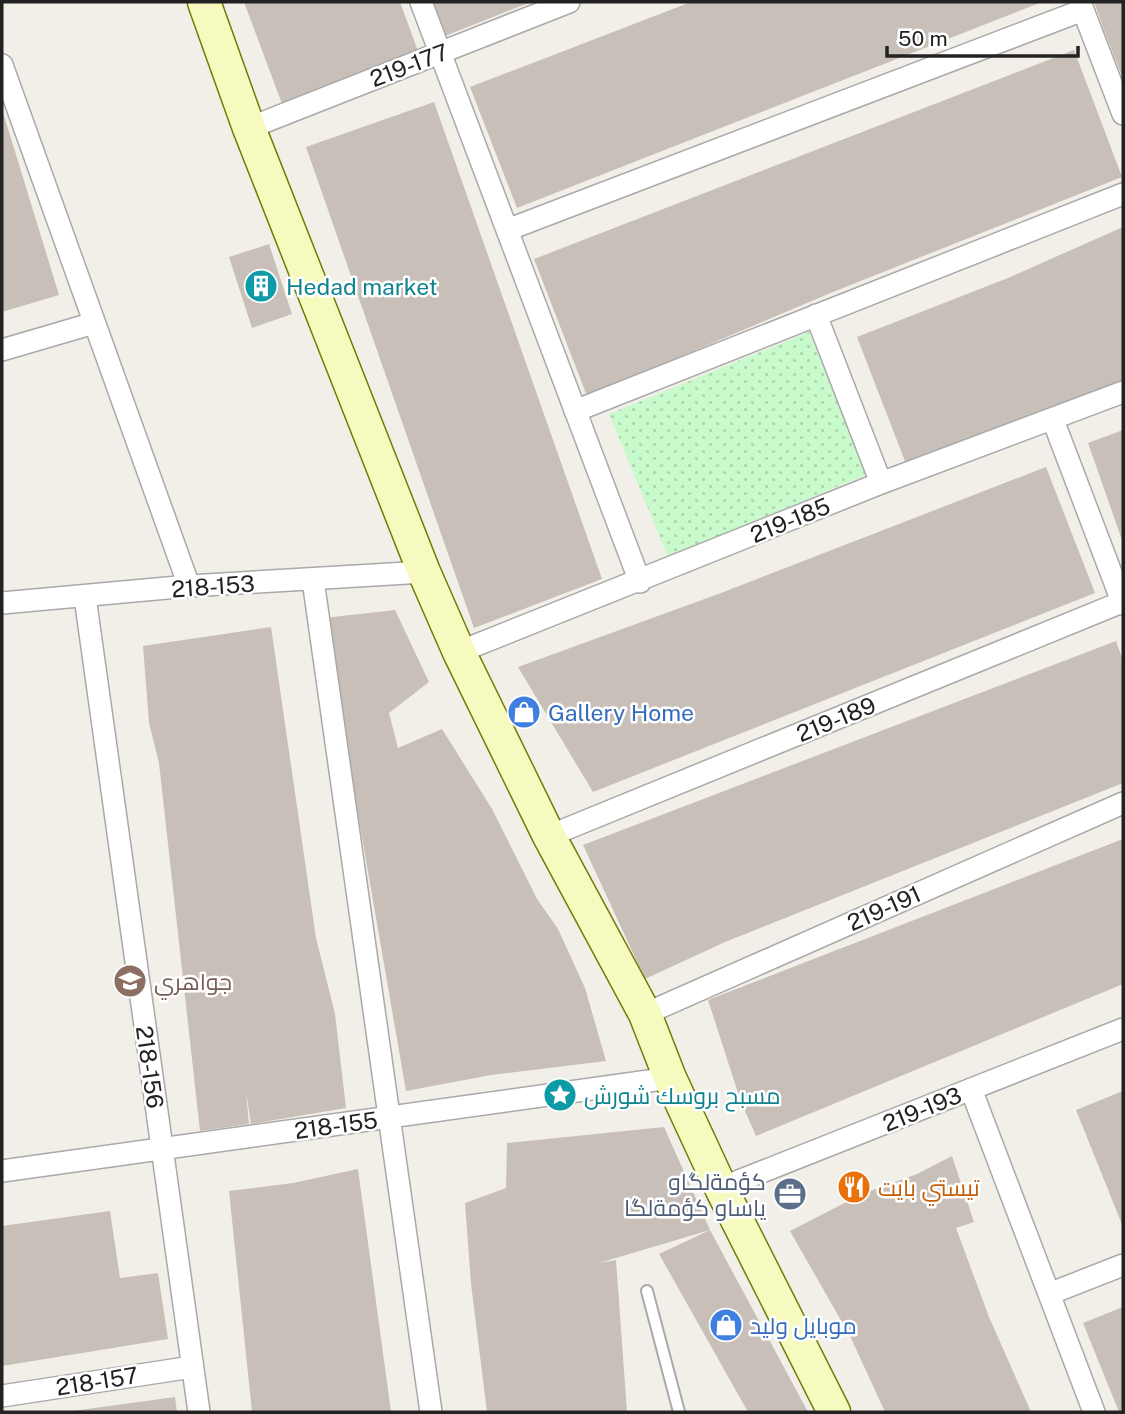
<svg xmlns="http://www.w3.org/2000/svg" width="1125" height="1414" viewBox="0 0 1125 1414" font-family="'Public Sans',Cairo,sans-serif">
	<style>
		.park { fill: url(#park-dots) }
		.building { fill: #c7bfb8 }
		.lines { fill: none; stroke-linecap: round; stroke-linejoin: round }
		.lane-casing { stroke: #a9a9a9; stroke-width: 14 }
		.street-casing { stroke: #a9a9a9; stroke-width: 24 }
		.secondary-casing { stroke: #707d05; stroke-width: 35 }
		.lane { stroke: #fff; stroke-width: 10 }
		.street { stroke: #fff; stroke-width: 21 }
		.secondary { stroke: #f7fabf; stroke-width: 32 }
		.labels { text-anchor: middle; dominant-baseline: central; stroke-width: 5; stroke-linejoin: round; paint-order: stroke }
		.street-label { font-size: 23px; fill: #222; stroke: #fff }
		.culture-label { font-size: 23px; fill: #0d838f; stroke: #fff; text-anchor: start }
		.shop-label { font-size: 23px; fill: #366cbe; stroke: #fff; text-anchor: start }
		.education-label { font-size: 23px; fill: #785e54; stroke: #fff; text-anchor: start }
		.service-label { font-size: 23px; fill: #4e5e75; stroke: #fff; text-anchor: end }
		.food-label { font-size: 23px; fill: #c56008; stroke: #fff; text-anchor: start }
	</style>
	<defs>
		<pattern id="park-dots" width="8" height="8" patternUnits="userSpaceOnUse" patternTransform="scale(1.75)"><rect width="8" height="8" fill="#c8facc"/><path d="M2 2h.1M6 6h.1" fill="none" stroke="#acd6af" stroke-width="1.8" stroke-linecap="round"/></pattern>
	</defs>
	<rect width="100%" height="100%" fill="#f2efe9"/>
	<path class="park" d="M809,332L868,474L668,557L609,414Z"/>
	<path class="building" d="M244,2H400L418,51L282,104Z
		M427,2H531L440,38Z
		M691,2H1042L517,208L470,87Z
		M1094,2H1123V79L1104,30Z
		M1074,50L1122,177L833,292L587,396L534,259Z
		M434,102L602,579L474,628L306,147Z
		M2,109L59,295L2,312Z
		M1123,227V381L1064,408L908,469L857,337L1008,278Z
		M269,244L292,314L252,328L229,257Z
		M1123,430V543L1088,443Z
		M1046,467L1095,593L593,792L518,667L721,593Z
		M395,610L429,682L389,713L398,748L442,729L492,809L537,899L558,929L585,988L606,1061L491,1075L406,1091L324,618Z
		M271,627L316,938L335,1014L346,1108L251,1124L246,1091L249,1124L200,1131L159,763L149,723L143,646Z
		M1116,641L1123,661V783L725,942L645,979L583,845Z
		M1123,839V984L756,1136L741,1102L708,1000Z
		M1123,1091V1227L1076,1110Z
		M664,1127L710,1230L808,1412H748L659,1254L710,1230L599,1263L616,1260L627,1412H487L471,1284L465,1203L506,1188L507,1143Z
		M952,1156L974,1222L956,1228L989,1317L1031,1412H885L851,1338L790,1231L862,1194L917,1174Z
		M358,1169L391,1412H252L229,1191L293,1183Z
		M110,1211L120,1278L158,1273L168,1339L2,1366V1226Z
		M1123,1307V1412H1119L1083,1323Z
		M175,1397L177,1412H73V1411Z"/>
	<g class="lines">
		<defs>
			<path id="lane" d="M647,1291L679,1412"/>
			<path id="street" d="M421,2L640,582
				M1080,2L1123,114
				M2,65L189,586
				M249,128L569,2
				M507,230L1083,10
				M816,315L881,483
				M2,350L94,323
				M575,411L1123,194
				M1053,420L1123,604
				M313,580L431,1412
				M85,597L199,1412
				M2,603L189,586L424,572
				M459,652L881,483L1123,392
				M549,836L1122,602
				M645,1014L1123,803
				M971,1089L1094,1412
				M2,1171L670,1078
				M721,1188L1123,1029
				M1049,1294L1123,1265
				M2,1396L192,1367"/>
			<path id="secondary" d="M204,2L249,128L424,572L459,652L549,836L645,1014L670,1078L721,1188L834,1412"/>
		</defs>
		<use href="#lane" class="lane-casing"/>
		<use href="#street" class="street-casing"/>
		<use href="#secondary" class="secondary-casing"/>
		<use href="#lane" class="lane"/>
		<use href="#street" class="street"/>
		<use href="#secondary" class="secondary"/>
	</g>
	<defs>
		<symbol id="building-disc" viewBox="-11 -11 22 22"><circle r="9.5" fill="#0f9aa8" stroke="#fff"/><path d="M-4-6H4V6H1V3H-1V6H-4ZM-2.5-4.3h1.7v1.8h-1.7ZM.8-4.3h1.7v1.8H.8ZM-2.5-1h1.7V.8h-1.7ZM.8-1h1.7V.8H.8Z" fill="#fff"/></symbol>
		<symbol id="shop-disc" viewBox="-11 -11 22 22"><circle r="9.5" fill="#3f7fe0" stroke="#fff"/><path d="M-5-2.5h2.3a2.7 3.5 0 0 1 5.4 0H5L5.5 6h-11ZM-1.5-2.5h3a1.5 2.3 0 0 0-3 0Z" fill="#fff"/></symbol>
		<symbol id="school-disc" viewBox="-11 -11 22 22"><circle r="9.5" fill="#8d6e63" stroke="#fff"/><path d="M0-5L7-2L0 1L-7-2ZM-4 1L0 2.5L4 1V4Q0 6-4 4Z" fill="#fff"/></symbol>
		<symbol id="sight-disc" viewBox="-11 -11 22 22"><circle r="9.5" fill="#0f9aa8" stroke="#fff"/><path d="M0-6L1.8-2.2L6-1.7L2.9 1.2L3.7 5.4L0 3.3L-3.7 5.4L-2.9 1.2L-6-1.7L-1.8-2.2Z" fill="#fff"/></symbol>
		<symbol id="restaurant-disc" viewBox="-11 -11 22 22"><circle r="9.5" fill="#e8710a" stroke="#fff"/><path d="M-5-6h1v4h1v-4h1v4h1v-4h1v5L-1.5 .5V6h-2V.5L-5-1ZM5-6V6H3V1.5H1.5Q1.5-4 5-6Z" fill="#fff"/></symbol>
		<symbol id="office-disc" viewBox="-11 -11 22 22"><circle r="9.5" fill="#5c6f8a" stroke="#fff"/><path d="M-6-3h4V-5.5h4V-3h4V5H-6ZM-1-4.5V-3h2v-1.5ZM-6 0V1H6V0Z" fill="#fff"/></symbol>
	</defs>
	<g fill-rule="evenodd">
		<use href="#building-disc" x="242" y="267" width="38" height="38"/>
		<use href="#shop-disc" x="505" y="693" width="38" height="38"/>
		<use href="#school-disc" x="111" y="962" width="38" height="38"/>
		<use href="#sight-disc" x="541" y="1076" width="38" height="38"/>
		<use href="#restaurant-disc" x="835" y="1168" width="38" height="38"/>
		<use href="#office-disc" x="771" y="1175" width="38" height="38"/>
		<use href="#shop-disc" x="707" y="1306" width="38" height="38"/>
	</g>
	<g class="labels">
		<g class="street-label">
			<text transform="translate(409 65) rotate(-21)">219-177</text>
			<text transform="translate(790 520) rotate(-22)">219-185</text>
			<text transform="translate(213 586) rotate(-4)">218-153</text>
			<text transform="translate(836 719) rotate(-22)">219-189</text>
			<text transform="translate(884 908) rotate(-24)">219-191</text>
			<text transform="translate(150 1067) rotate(82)">218-156</text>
			<text transform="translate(922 1109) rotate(-22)">219-193</text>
			<text transform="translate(336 1125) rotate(-8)">218-155</text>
			<text transform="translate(97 1381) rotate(-9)">218-157</text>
		</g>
		<g class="culture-label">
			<text x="286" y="286">Hedad market</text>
			<text x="584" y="1095">مسبح بروسك شورش</text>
		</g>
		<g class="shop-label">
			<text x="548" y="712">Gallery Home</text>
			<text x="750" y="1325">موبايل وليد</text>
		</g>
		<g class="education-label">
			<text x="154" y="981">جواهري</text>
		</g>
		<g class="service-label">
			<text x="766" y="1181">كؤمةلگاو<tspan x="766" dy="26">ياساو كؤمةلگا</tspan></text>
		</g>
		<g class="food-label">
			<text x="878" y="1187">تيستي بايت</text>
		</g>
	</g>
	<rect width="1125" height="1414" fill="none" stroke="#222222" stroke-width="7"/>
	<path d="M887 46v10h191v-10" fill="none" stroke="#222222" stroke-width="3.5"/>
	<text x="898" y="46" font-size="21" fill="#222222" stroke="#ffffff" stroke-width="5" paint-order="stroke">50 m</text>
</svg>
